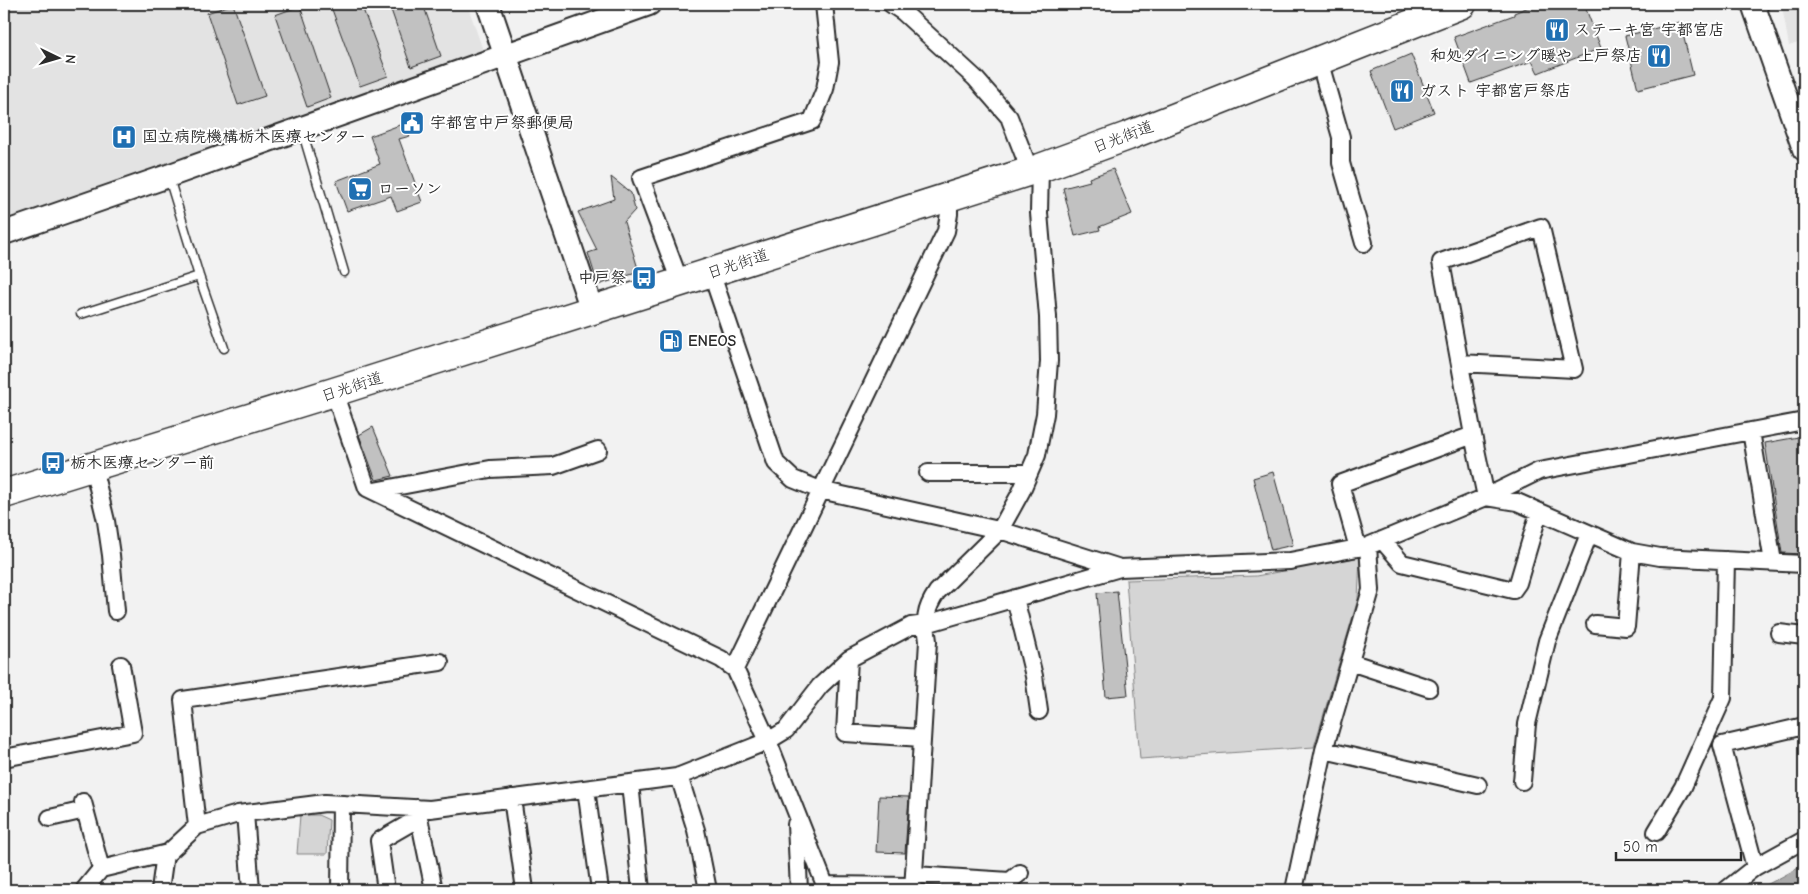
<svg xmlns="http://www.w3.org/2000/svg" width="1808" height="894" viewBox="0 0 1808 894" font-family="'Comic Neue','Klee One',sans-serif">
	<style>
		.built { fill: #e3e3e3 }
		.green { fill: #d5d5d5; stroke: #808080 }
		.water { fill: #ababab; stroke: #787878 }
		.building { fill: #c1c1c1; stroke: #2b2b2b }
		.lines { fill: none; stroke-linecap: round; stroke-linejoin: round }
		.lane-casing { stroke: #2b2b2b; stroke-width: 11 }
		.street-casing { stroke: #2b2b2b; stroke-width: 20 }
		.secondary-casing { stroke: #2b2b2b; stroke-width: 26 }
		.highway-casing { stroke: #2b2b2b; stroke-width: 31 }
		.lane { stroke: #fff; stroke-width: 8 }
		.street { stroke: #fff; stroke-width: 16 }
		.secondary { stroke: #fff; stroke-width: 22 }
		.highway { stroke: #fff; stroke-width: 28 }
		.labels { text-anchor: middle; dominant-baseline: central; stroke-width: 4; stroke-linejoin: round; paint-order: stroke }
		.poi-label { font-size: 16px; font-weight: bold; fill: #2b2b2b; stroke: #fff; text-anchor: start }
		.street-label { font-size: 16px; fill: #2b2b2b; stroke: #fff }
	</style>
	<rect width="100%" height="100%" fill="#f2f2f2"/>
	<filter id="ink" filterUnits="userSpaceOnUse"><feTurbulence type="fractalNoise" baseFrequency=".02" numOctaves="2"/><feDisplacementMap in="SourceGraphic" scale="10" xChannelSelector="R" yChannelSelector="G"/><feConvolveMatrix kernelMatrix="1 2 1 2 8 2 1 2 1" color-interpolation-filters="sRGB"/></filter>
	<g filter="url(#ink)">
		<path class="built" d="M4,4H467L484,53L4,222Z
			M1780,4H1804V41L1789,46L1783,12Z"/>
		<path class="green" d="M1360,557L1358,599L1314,747L1140,759L1126,580L1256,576Z
			M300,815H318L329,820L327,854H297Z"/>
		<path class="water" d="M1804,865V886L1796,890H1757Z"/>
		<path class="building" d="M233,4L265,96L238,105L207,13Z
			M330,4H361L388,76L360,86Z
			M389,4H423L441,56L411,67Z
			M1536,4H1584L1601,48L1538,73L1532,61L1471,83L1454,37L1514,15V13Z
			M300,6L331,98L307,107L275,15Z
			M1680,22L1693,75L1638,89L1625,36Z
			M1411,54L1434,112L1393,128L1371,71Z
			M405,123L410,136L399,139L422,202L397,211L391,196L347,211L336,181L380,164L370,136Z
			M1113,169L1132,214L1099,227L1100,230L1075,236L1063,188L1090,181L1089,178Z
			M611,177L631,193L635,210L624,222L639,272L598,285L588,253L597,250L578,212L614,199Z
			M373,427L393,476L376,480L359,435Z
			M1804,436V554L1782,553L1765,443Z
			M1273,472L1293,545L1271,550L1253,478Z
			M1117,591L1128,695L1106,697L1097,593Z
			M879,796L909,797L905,853L876,852Z"/>
		<g class="lines">
			<defs>
				<path id="lane" d="M302,130L344,272
					M169,178L199,276L224,348
					M81,314L199,276"/>
				<path id="street" d="M891,4L903,12L975,78L1009,117L1030,171
					M1319,60L1341,137V163L1364,243
					M711,272L776,463L793,479L820,490L1003,531L1120,568
					M680,282L641,178L812,121L825,89L830,62L824,4
					M1460,363L1574,369L1541,227L1441,262L1473,435
					M334,392L367,488L721,659L735,669
					M1751,431L1773,562
					M93,467L106,521L111,555L116,611
					M928,473H1029
					M374,491L490,469L553,466L598,450
					M1382,540L1402,563L1513,590L1518,583L1539,512
					M1358,548L1340,484L1473,435L1486,497L1539,471L1804,421
					M1015,598L1034,676L1039,711
					M1595,624L1626,627L1632,552
					M1779,633L1804,636
					M849,659L845,733L922,738
					M1350,662L1429,688
					M1324,750L1478,785
					M4,758L133,733L121,665
					M679,776L696,830L708,890
					M1522,781L1527,724L1547,641L1589,534
					M630,783L641,890
					M586,789L600,890
					M512,798L525,890
					M83,802L101,869
					M417,808L434,890
					M245,813L251,890
					M50,818L85,810
					M796,824L799,890
					M197,826L183,700L440,662
					M1656,832L1683,787L1723,698L1726,560
					M1755,867L1722,745L1804,726
					M914,875L1010,881L1020,873
					M825,885L913,886
					M84,890L101,869L168,853L197,826L238,814L325,803L430,809L677,777L768,741L786,730L820,686L849,659L911,626L926,624L1120,568L1290,561L1368,546L1486,497L1517,502L1632,552L1660,557L1804,564
					M160,890L165,854
					M340,890L341,804
					M386,890L379,841L419,818
					M827,890L768,741L735,669L946,231L949,214V197
					M913,890L928,641C925,620 924,611 937,592L1000,530L1021,492L1037,455L1045,414L1049,361L1048,317L1039,213L1040,168
					M1294,890L1324,750L1371,590L1368,546
					M1726,890L1755,867L1804,840"/>
				<path id="secondary" d="M488,4L592,310
					M1753,4L1804,149
					M4,233L168,176L649,4"/>
				<path id="highway" d="M4,494L334,392L1040,168L1128,136L1462,4"/>
			</defs>
			<use href="#lane" class="lane-casing"/>
			<use href="#street" class="street-casing"/>
			<use href="#secondary" class="secondary-casing"/>
			<use href="#highway" class="highway-casing"/>
			<use href="#lane" class="lane"/>
			<use href="#street" class="street"/>
			<use href="#secondary" class="secondary"/>
			<use href="#highway" class="highway"/>
		</g>
	</g>
	<defs>
		<symbol id="restaurant-square" viewBox="-11 -11 22 22"><rect x="-9" y="-9" width="18" height="18" rx="4" fill="#1f6fb2" stroke="#fff"/><path d="M-5-6h1v4h1v-4h1v4h1v-4h1v5L-1.5 .5V6h-2V.5L-5-1ZM5-6V6H3V1.5H1.5Q1.5-4 5-6Z" fill="#fff"/></symbol>
		<symbol id="civic-square" viewBox="-11 -11 22 22"><rect x="-9" y="-9" width="18" height="18" rx="4" fill="#1f6fb2" stroke="#fff"/><path d="M-.6-6.5H3V-4.5H.6V-3L4-1V1h2V6H-6V1h2V-1L-.6-3ZM-1.2 2.5V6h2.4V2.5Z" fill="#fff"/></symbol>
		<symbol id="hospital-square" viewBox="-11 -11 22 22"><rect x="-9" y="-9" width="18" height="18" rx="4" fill="#1f6fb2" stroke="#fff"/><path d="M-5-5h3v3.5h4V-5h3V5h-3V1.5h-4V5h-3Z" fill="#fff"/></symbol>
		<symbol id="supermarket-square" viewBox="-11 -11 22 22"><rect x="-9" y="-9" width="18" height="18" rx="4" fill="#1f6fb2" stroke="#fff"/><path d="M-6-5.5h2.5l.6 2H6L4.5 2H-2.5L-4.4-4H-6ZM-1.5 3.2a1.3 1.3 0 1 0 .1 0ZM3 3.2a1.3 1.3 0 1 0 .1 0Z" fill="#fff"/></symbol>
		<symbol id="bus-square" viewBox="-11 -11 22 22"><rect x="-9" y="-9" width="18" height="18" rx="4" fill="#1f6fb2" stroke="#fff"/><path d="M-5-6H5V4H4V6H2V4H-2V6H-4V4H-5ZM-3.5-4V0h7V-4ZM-3.5 1.2v1.5H-2V1.2ZM2 1.2v1.5H3.5V1.2Z" fill="#fff"/></symbol>
		<symbol id="fuel-square" viewBox="-11 -11 22 22"><rect x="-9" y="-9" width="18" height="18" rx="4" fill="#1f6fb2" stroke="#fff"/><path d="M-5.5-6h7V0h2V4h1.3V-2.5L3-4.5l.8-.8L6-3V5H2.5V1h-1V6h-7ZM-4.2-4.7v3.2H.2V-4.7Z" fill="#fff"/></symbol>
	</defs>
	<g fill-rule="evenodd">
		<use href="#restaurant-square" x="1543" y="16" width="28" height="28"/>
		<use href="#restaurant-square" x="1645" y="42" width="28" height="28"/>
		<use href="#restaurant-square" x="1388" y="77" width="28" height="28"/>
		<use href="#civic-square" x="398" y="109" width="28" height="28"/>
		<use href="#hospital-square" x="110" y="123" width="28" height="28"/>
		<use href="#supermarket-square" x="346" y="175" width="28" height="28"/>
		<use href="#bus-square" x="630" y="264" width="28" height="28"/>
		<use href="#fuel-square" x="657" y="327" width="28" height="28"/>
		<use href="#bus-square" x="39" y="449" width="28" height="28"/>
	</g>
	<g class="labels">
		<g class="poi-label">
			<text x="1574" y="30">ステーキ宮 宇都宮店</text>
			<text x="1642" y="56" text-anchor="end">和処ダイニング暖や 上戸祭店</text>
			<text x="1420" y="91">ガスト 宇都宮戸祭店</text>
			<text x="430" y="123">宇都宮中戸祭郵便局</text>
			<text x="142" y="137">国立病院機構栃木医療センター</text>
			<text x="378" y="189">ローソン</text>
			<text x="626" y="278" text-anchor="end">中戸祭</text>
			<text x="688" y="341">ENEOS</text>
			<text x="70" y="463">栃木医療センター前</text>
		</g>
		<g class="street-label">
			<text transform="translate(1123 137) rotate(-21)">日光街道</text>
			<text transform="translate(738 264) rotate(-18)">日光街道</text>
			<text transform="translate(352 387) rotate(-18)">日光街道</text>
		</g>
	</g>
	<rect width="1808" height="894" fill="none" stroke="#fff" stroke-width="20"/>
	<rect x="10" y="10" width="1788" height="874" fill="none" stroke="#2b2b2b" stroke-width="2" filter="url(#ink)"/>
	<g transform="translate(58 58) rotate(95)" stroke="#ffffff" stroke-width="4" paint-order="stroke">
	<path d="M0-4L9 19L0 12L-9 19Z" fill="#2b2b2b"/>
	<text y="-8" font-size="14" font-weight="bold" text-anchor="middle" fill="#2b2b2b">N</text>
	</g>
	<path d="M1616 852v8h125v-8" fill="none" stroke="#2b2b2b" stroke-width="2.5"/>
	<text x="1623" y="852" font-size="15" fill="#2b2b2b" stroke="#ffffff" stroke-width="4" paint-order="stroke">50 m</text>
</svg>
